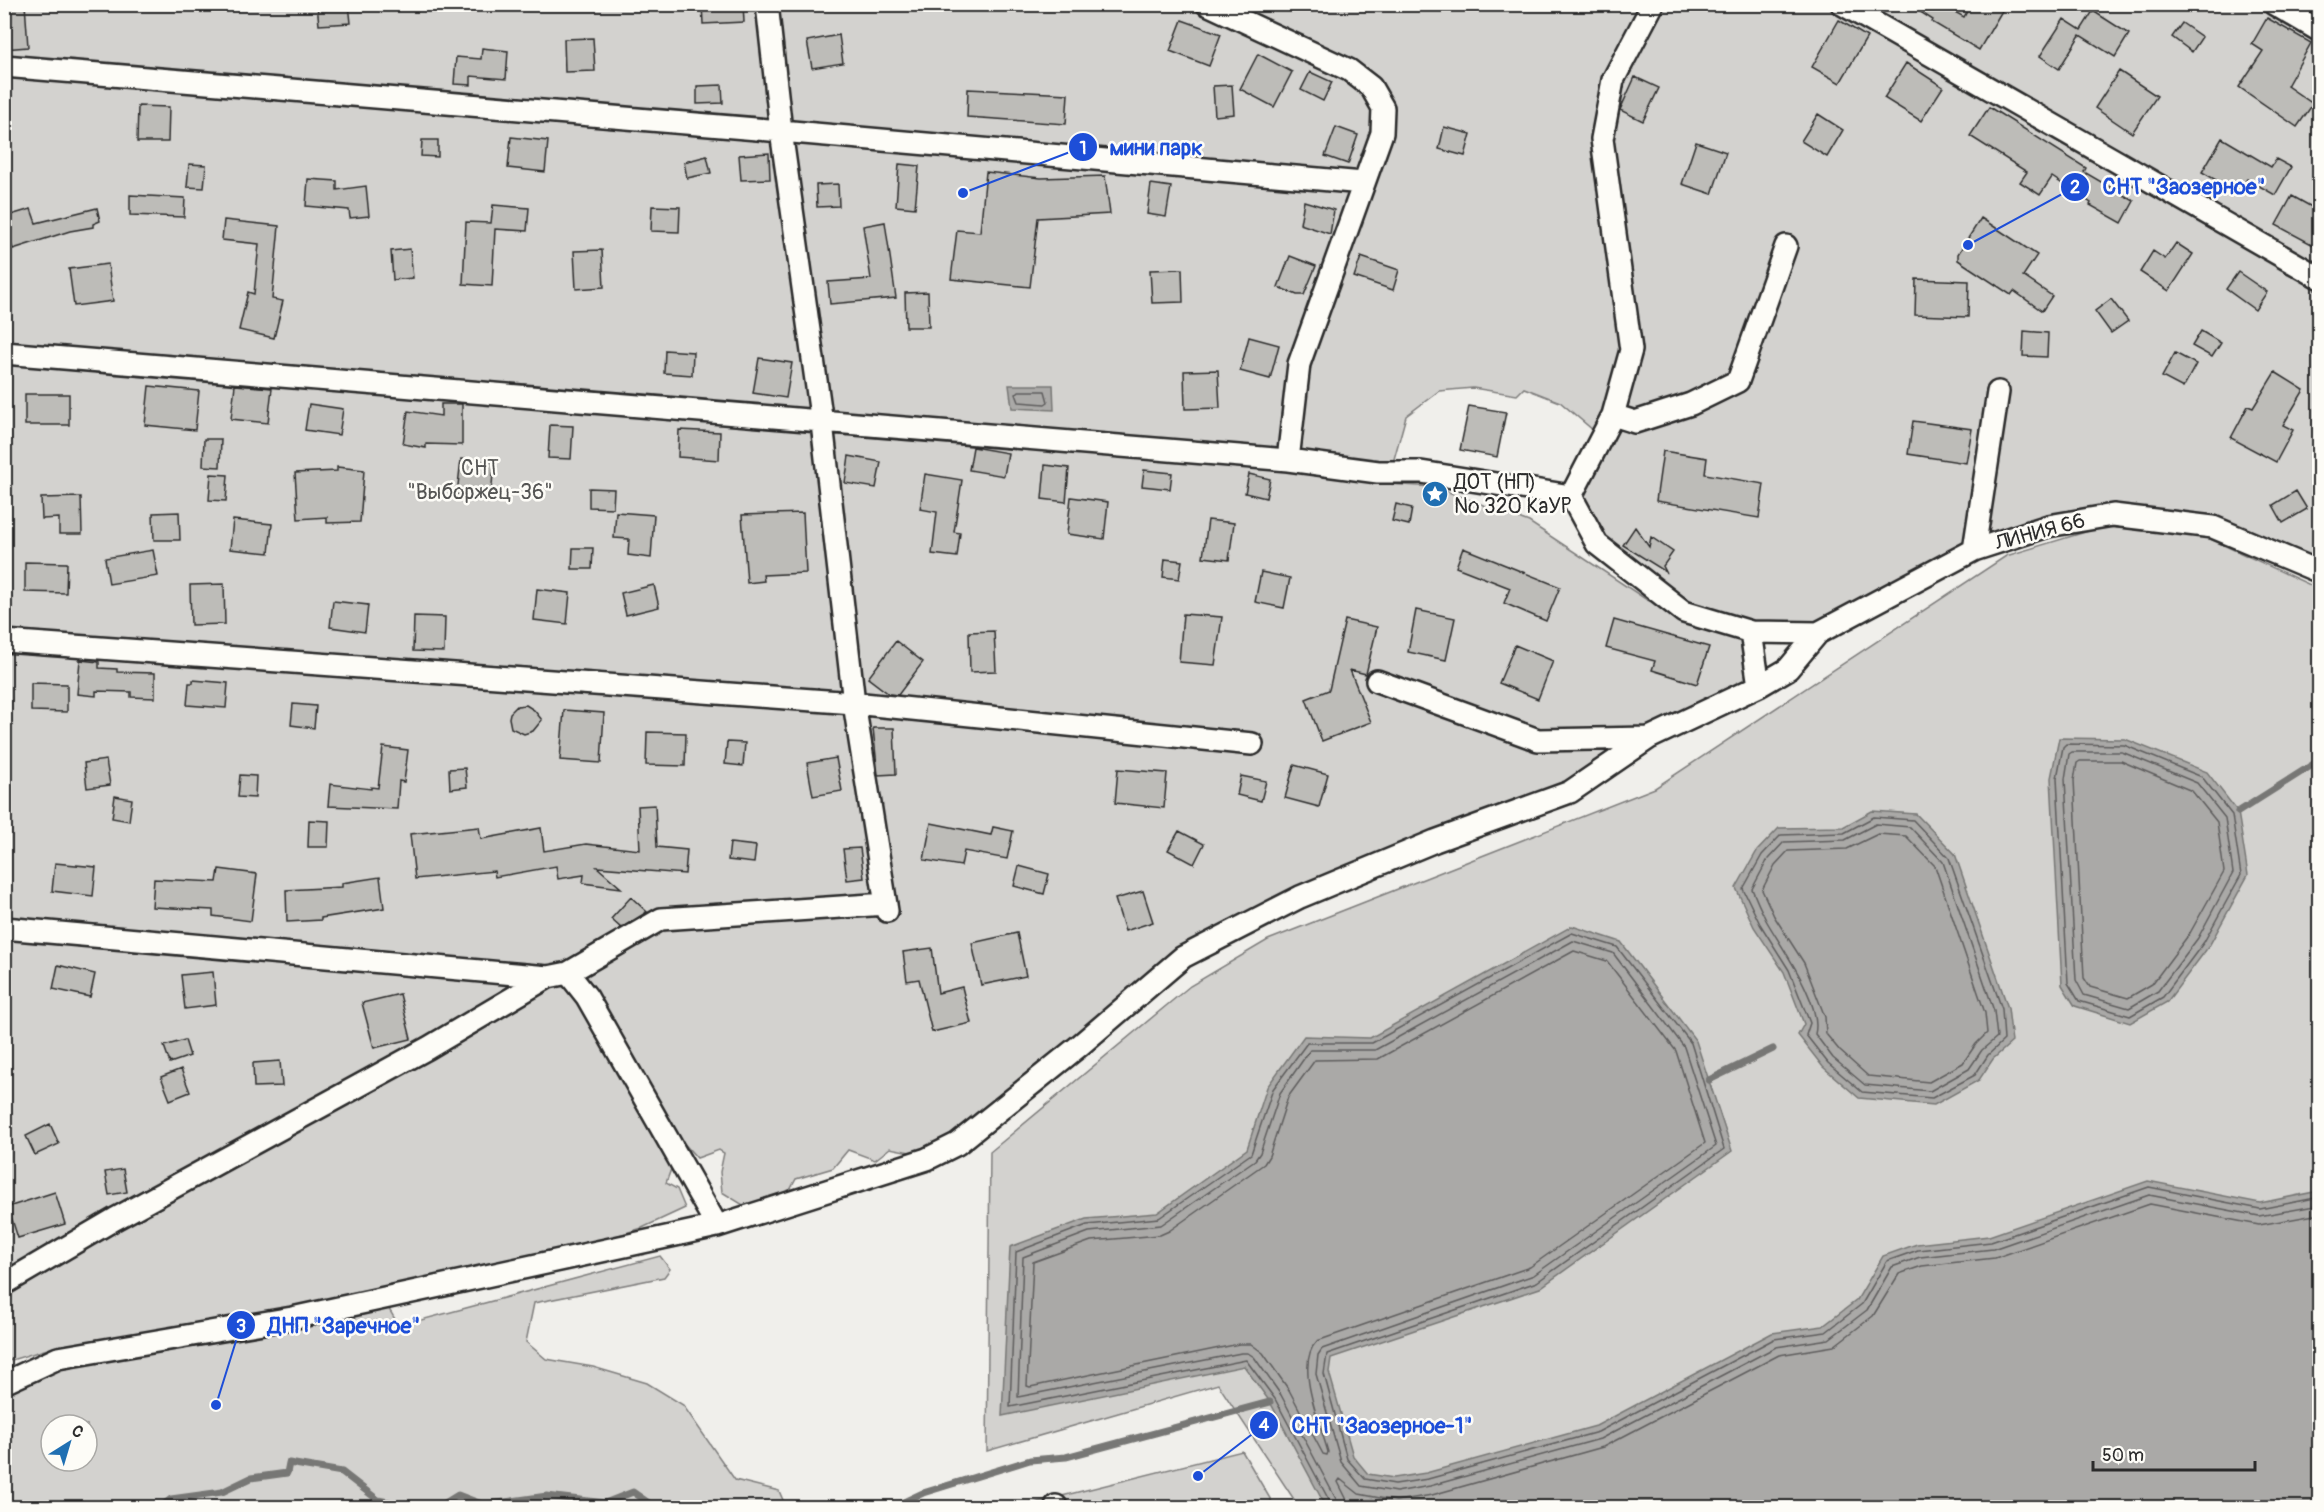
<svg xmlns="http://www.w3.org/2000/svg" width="2324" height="1512" viewBox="0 0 2324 1512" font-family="Pangolin,sans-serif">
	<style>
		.green { fill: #d3d2cf; stroke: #7f7e7d; stroke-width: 1.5; fill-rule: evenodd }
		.water { fill: #aaa9a7; stroke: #777775; stroke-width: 1.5 }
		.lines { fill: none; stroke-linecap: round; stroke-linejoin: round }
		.shore { stroke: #5e5d5d; stroke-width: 1.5 }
		.stream { stroke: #777775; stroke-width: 7 }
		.building { fill: #bdbcb8; stroke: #2b2b2b; stroke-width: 1.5 }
		.minor-casing { stroke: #2b2b2b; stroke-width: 26 }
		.minor { stroke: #fdfcf7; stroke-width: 21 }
		.labels { text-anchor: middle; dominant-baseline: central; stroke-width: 5; stroke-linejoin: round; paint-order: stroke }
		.park-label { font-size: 21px; fill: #555554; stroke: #fdfcf7 }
		.poi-label { font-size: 21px; fill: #2b2b2b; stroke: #fdfcf7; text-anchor: start }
		.street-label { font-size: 21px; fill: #2b2b2b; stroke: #fdfcf7 }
		.leader { fill: none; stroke: #1d4ed8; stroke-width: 2 }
		.callout-dot { fill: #1d4ed8; stroke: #fdfcf7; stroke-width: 2 }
		.mark-label { font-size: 18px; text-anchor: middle; font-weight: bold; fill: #fff }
		.callout-label { font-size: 22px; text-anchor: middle; font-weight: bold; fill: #1d4ed8; stroke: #fdfcf7; stroke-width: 5; stroke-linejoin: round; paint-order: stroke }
	</style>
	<rect width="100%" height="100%" fill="#f0efeb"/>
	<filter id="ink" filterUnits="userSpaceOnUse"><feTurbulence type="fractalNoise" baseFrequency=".0167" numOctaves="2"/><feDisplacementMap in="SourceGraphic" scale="12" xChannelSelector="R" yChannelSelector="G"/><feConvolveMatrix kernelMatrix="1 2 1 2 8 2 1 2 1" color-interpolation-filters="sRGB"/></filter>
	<g filter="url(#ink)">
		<path class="green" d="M5,5H2319V573L2213,527L2113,515L2048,526L1818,633L1684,612L1597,544L1571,496L1601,437L1560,402L1524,388L1517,395L1473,388L1439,391L1406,416L1387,484L1435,487L1529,522L1647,600L1751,636L1754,688L1605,771L1183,957L965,1137L915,1153L890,1148L875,1160L848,1150L833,1168L796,1179L788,1194L764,1202L743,1205L722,1192L720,1172L724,1153L719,1150L697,1158L673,1131L671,1169L666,1183L677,1189L685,1208L642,1228L580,1247L397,1287L127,1337L51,1348L5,1362Z
			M2102,527L2195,532L2319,589V1507H1299L1218,1384L987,1451L990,1152L1190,986L1268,940L1655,788L2006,556Z
			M660,1256L670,1269L664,1277L534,1303L526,1342L546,1359L593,1367L647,1383L683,1405L735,1480L779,1491L786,1507L5,1508V1384L17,1377L383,1299L399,1326ZM51,1425H87V1461H51Z
			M1242,1451L1275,1507L1019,1508L1038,1502Z"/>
		<path class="water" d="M1009,385H1053L1054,410L1012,408Z
			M2059,738L2125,739L2207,772L2238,812L2248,875L2209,946L2167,1002L2130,1023L2075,1006L2062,985L2051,778Z
			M1872,811L1916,814L1955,854L2008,1008L2012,1042L1993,1059L1979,1080L1934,1105L1859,1098L1823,1067L1798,1035L1804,1024L1784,972L1754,927L1736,888L1757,851L1779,828L1843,827Z
			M1572,926L1621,942L1696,1041L1732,1151L1540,1288L1331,1358L1329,1372L1353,1456L1368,1474L1394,1478L1426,1473L1596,1426L1772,1333L1823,1326L1857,1300L1883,1256L1917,1244L1989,1236L2148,1181L2260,1203L2319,1191V1507H1326L1270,1402L1244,1366L1002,1416L1010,1247L1086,1219L1157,1213L1247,1149L1267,1087L1304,1036L1370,1038Z"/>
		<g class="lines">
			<path class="shore" d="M1019,391H1045L1048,402L1045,404L1019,402L1016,394Z
				M2066,744L2124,745L2202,777L2232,815L2241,875L2204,942L2163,997L2130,1016L2079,1001L2068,983L2057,778L2063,747Z
				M2072,752H2122L2197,783L2225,818L2233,873L2198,938L2158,991L2129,1008L2084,995L2076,980L2065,779L2069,754Z
				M2080,761H2121L2192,791L2217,822L2224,872L2190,933L2152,984L2128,998L2090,987L2084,978L2074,780L2077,763Z
				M1874,817L1913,820L1949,858L2002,1009L2004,1040L1988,1055L1975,1075L1932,1098L1862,1092L1828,1063L1806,1035L1810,1023L1789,970L1760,924L1743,889L1762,855L1781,835L1844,833Z
				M1876,824L1910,827L1943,862L1994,1011L1997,1037L1982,1050L1969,1069L1930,1091L1865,1085L1833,1058L1815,1034C1823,1003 1781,947 1766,920C1761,910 1756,899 1752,889L1768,859L1784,842L1845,840Z
				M1878,834L1906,836L1935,866L1985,1013L1987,1033L1976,1044L1963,1063L1929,1082L1868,1076L1840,1051L1826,1034L1825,1017L1804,963L1774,916L1762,890L1775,865L1788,851L1847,849Z
				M1574,951L1607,961L1676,1051L1705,1143L1530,1267L1317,1341C1294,1364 1320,1423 1328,1452L1327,1455L1323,1454L1289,1390L1263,1353L1251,1344H1239L1030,1387L1027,1386L1033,1262L1091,1241L1160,1235L1169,1231L1264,1164L1269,1156L1288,1097L1315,1060L1378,1059Z
				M1330,1508V1502L1275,1399L1246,1360L1010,1407L1016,1252L1087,1225L1159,1218L1251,1154L1273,1089L1307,1043H1372L1572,933L1617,947L1691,1043L1724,1149L1537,1282L1327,1354L1324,1374L1347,1459L1365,1479L1395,1484L1428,1479L1598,1432L1774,1339L1826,1332L1862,1304L1887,1261L1918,1250L1991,1242L2149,1187L2260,1209L2320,1197
				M1338,1508L1336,1499L1281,1395L1254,1357L1248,1353H1241L1018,1397L1023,1257L1089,1232L1161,1225L1255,1160L1260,1153L1280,1093L1310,1050H1375L1573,941L1613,953L1684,1047L1716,1146L1534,1275L1322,1349L1318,1355L1316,1374L1341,1462L1361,1486L1396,1492L1430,1486L1600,1439L1776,1347L1829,1339L1867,1310L1892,1267L1920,1257L1993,1249L2149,1195L2259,1216L2320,1205
				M1347,1508L1346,1498L1338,1482L1340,1479L1359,1494L1396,1501L1432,1495L1603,1447L1779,1355L1834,1346L1873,1316L1899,1274L1922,1266L1995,1258L2150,1204L2259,1225L2320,1214"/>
			<path class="stream" d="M2238,812L2320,760
				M1709,1080L1773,1049
				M159,1508L171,1499L222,1492L251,1478L287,1473L289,1463L342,1472L378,1500L419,1508
				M437,1508L458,1495L484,1505L547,1496L605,1503L633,1492L656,1508
				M891,1508L923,1493L1030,1460L1066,1457L1270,1402"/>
		</g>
		<path class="building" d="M4,4H25L28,47L4,49Z
			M317,4H349L351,23L319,25Z
			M702,4H743L744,22L703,24Z
			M1908,4H1940L1964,17L1971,4H2006L1979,50L1932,22L1933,20Z
			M2093,11L2129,34L2115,57L2080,35L2059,69L2040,56L2064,19L2081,30Z
			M2267,18L2311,43L2287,86L2313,104L2297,127L2239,87L2263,51L2252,44Z
			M1182,20L1221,34L1209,66L1170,51Z
			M1839,20L1867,37L1840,83L1812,67Z
			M2182,23L2202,37L2192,52L2172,37Z
			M839,35L843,63L812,68L807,41Z
			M593,38L595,71L565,72L564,39Z
			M482,48L508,51L506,79L471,76V85L454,84L456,57L481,59Z
			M1258,54L1292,72L1274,107L1240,89Z
			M1906,63L1943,87L1921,121L1884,98Z
			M2119,71L2157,96L2132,133L2095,108Z
			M1310,72L1332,82L1323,101L1301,90Z
			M1635,77L1659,88L1643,121L1620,110Z
			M722,85L723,103L697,104V86Z
			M1232,85L1234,114L1215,116L1213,86Z
			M968,89L1068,94L1066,124L967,117Z
			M138,106L169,107L168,142H137Z
			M1989,107L2086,168L2084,172L2134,201L2122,223L2090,205L2091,203L2052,177L2040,195L2020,182L2027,172L1970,136Z
			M1818,114L1843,130L1827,157L1801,141Z
			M1336,127L1358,135L1348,164L1325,156Z
			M1444,127L1471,134L1465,156L1439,149Z
			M511,137L548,141L545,172L508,168Z
			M2222,138L2271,167L2276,159L2291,167L2275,195L2247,179L2238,193L2202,172Z
			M422,140H438V157L421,156Z
			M1696,142L1726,152L1712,194L1682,184Z
			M769,153L770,179L741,180L739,155Z
			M707,156L711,173L687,178L684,162Z
			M189,164L206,165L204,188L187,187Z
			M899,164L919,166L915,208L896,206Z
			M986,172L1041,178L1105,176L1110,214L1038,218L1030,287L951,279L957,230L980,232Z
			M308,179L337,181V190L366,186L369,216L350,218L349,210L306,206Z
			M838,184L839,206L817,207L816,185Z
			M1151,184L1171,187L1166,217L1147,214Z
			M130,195L185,198L184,217L130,215Z
			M2292,196L2319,211V248L2276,225Z
			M1304,201L1334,210L1330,234L1300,224Z
			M493,205L529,208L527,231L495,229L492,286L463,284L466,222L491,223Z
			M652,206L680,207L679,232L651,231Z
			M97,208L100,221L93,224V227L70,231L13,249L4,224V217L31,209L36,223Z
			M1981,218L2037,255L2023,276L2052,296L2042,311L2014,291L2011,295L1958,260V254Z
			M224,220L279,226L272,299L283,301L274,338L239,330L248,292L254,294L259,244L222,240Z
			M885,222L896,298L830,304L828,282L871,279L863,226Z
			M2176,243L2193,254L2169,291L2140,272L2153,251L2165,259Z
			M410,249L413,278L393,280L391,251Z
			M602,250L604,287L576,289L574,251Z
			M1290,256L1316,266L1304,295H1297L1278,287Z
			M1361,257L1399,270L1393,290L1354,277Z
			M108,264L113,301L74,306L69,269Z
			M1182,269L1183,302L1152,303L1150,270Z
			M2238,272L2267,292L2255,310L2226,289Z
			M1916,279L1969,281L1968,317L1915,315Z
			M928,292L929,327H906L905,293Z
			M2111,299L2128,321L2111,333L2095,311Z
			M2024,331L2048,333L2047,357L2023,356Z
			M2201,331L2221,343L2212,357L2192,346Z
			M1249,337L1279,345L1270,379L1240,371Z
			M665,350L693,352L692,375L664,373Z
			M2175,353L2196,364L2183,388L2162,377Z
			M759,358L792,363L786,398L753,393Z
			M1218,370L1220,408L1185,409L1184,371Z
			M2275,372L2304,390L2283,425L2293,430L2276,462L2231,438L2248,406L2253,408Z
			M235,385L272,388L268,423L231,419Z
			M149,386L199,391L195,430L145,425Z
			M25,394H69V425H25Z
			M309,404L343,409L339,435L305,430Z
			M441,404H462V445L426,444V448L403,444L408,411L441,416Z
			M1469,406L1506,412L1497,457L1460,450Z
			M1913,421L1972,429L1966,463L1908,454Z
			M550,425L573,426L571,459L548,458Z
			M679,430L720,432L719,460L678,457Z
			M204,439H221L220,467L203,466Z
			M973,447L1008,453L1004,476L969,470Z
			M1663,451L1707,458L1705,474L1764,484L1759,518L1656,501Z
			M849,456L881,462L876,488L845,483Z
			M461,459L494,462L491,497L457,494Z
			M1045,465L1069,468L1066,502L1042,499Z
			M337,467L364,470L360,522L327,523V517L298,519L295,473L337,471Z
			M1144,470L1172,473L1170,489L1142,486Z
			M211,474L228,475L226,501L209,500Z
			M925,474L962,480L954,532L960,533L957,557L932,554L937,512L920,509Z
			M1249,474L1270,479L1266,498L1245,493Z
			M589,488L614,489L613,508L589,507Z
			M2296,491L2307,509L2283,523L2273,505Z
			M81,497L82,534H59V518L42,519L41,498Z
			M1071,497L1108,502L1104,539L1067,534Z
			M1396,504L1412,508L1409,525L1392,521Z
			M179,512L180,540H154L153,513Z
			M616,512L654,515L651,558L628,555L629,539L614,538Z
			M803,513L806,573L763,575L764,581L747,583L742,515Z
			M233,520L272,524L269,553L230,549Z
			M1208,520L1234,523L1229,560L1203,557Z
			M1635,527L1649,547L1651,537L1673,552L1663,566L1666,572L1623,545Z
			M573,548H593L592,569H572Z
			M1463,548L1560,587L1546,621L1504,603L1510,588L1456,567Z
			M153,550L158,576L109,584L105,558Z
			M1165,559L1182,561L1179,579L1163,577Z
			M25,562L67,563L66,593L25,592Z
			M1261,572L1290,578L1284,608L1255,602Z
			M224,584L225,624L191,625L190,585Z
			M654,585L659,607L626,615L621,593Z
			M537,589L570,593L567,624L534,620Z
			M333,601L368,605L365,632L330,627Z
			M1416,610L1455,618L1446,660L1408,652Z
			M1183,614L1222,617L1215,665L1179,662Z
			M414,616L445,617L444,652L413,651Z
			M1345,620L1377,627L1366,674L1350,670L1371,722L1322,741L1306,699L1329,690Z
			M1614,620L1709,647L1697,684L1652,670L1655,661L1606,648Z
			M994,631L996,671L970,672L969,632Z
			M896,641L923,662L898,695L889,694L868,678Z
			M1515,645L1553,661L1538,699L1499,683Z
			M80,660L99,662V668L117,669V672L155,673V698L131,697V692L96,691V696L77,694Z
			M193,680L228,683L226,708L187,705L189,683H193Z
			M31,683L67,684V712L31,711Z
			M293,704L316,706L314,728L291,725Z
			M526,705L534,710L542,720L533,731L524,734L511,728L509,718L510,713L517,706Z
			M564,710L604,713L601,763L560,760Z
			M873,728H894L896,774L878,775Z
			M647,732L686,733L685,766L646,765Z
			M727,742L745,743L743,766L725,764Z
			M383,747L408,750L404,782L399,781L397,809L328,806L330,784L371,789V787L378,788Z
			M836,758L842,791L813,796L807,763Z
			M106,760L110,785L87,788L84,763Z
			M1294,765L1328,774L1319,807L1285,798Z
			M465,768L467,787L450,789L449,769Z
			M1118,769L1167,773L1164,808L1115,803Z
			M240,775L256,776L255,798L238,797Z
			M1241,776L1266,781L1261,801L1237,795Z
			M115,796L132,799L129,821L112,818Z
			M655,805L657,847L687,850L685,874L597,867L621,888L583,883L584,875L558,879L556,866L495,877L494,871L415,879L410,834L479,827L481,839L541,828L544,851L586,844L640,850L638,806Z
			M309,820L329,821L328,847H308Z
			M931,823L991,835L993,827L1013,831L1007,859L964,851L961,866L924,860Z
			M1179,831L1204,844L1194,864L1168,850Z
			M730,843L756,846L754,863L728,860Z
			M860,848L864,878L847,880L843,849Z
			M55,863L96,867L93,896L52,891Z
			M1019,866L1049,874L1044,894L1014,886Z
			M219,869L257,874L251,921L213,916V910L152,907L154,879L217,882Z
			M380,877L384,908L321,918V920L287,922L286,890L342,887V883Z
			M1143,891L1153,922L1125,931L1115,899Z
			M631,897L647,912L621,928L611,919Z
			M1017,933L1026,976L981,985L972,943Z
			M932,948L938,993L962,987L971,1023L932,1032L919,979L907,981L903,952Z
			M58,965L95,974L90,997L53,989Z
			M213,972L216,1005L185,1009L181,975Z
			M400,994L411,1039L374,1048L362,1003Z
			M185,1040L190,1056L170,1063L164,1046Z
			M280,1061L282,1086L254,1087L253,1063Z
			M181,1069L190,1092L170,1100L161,1077Z
			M50,1124L59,1144L35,1155L26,1136Z
			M123,1169L127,1192L109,1195L105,1172Z
			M55,1192L65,1224L18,1238L8,1207Z"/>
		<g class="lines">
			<defs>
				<path id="minor" d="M767,4L781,131L822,423L854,703L887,911
					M1207,4L1349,70L1371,87L1383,108L1382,133L1299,364L1288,460
					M1842,4L2320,278
					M2274,4L2320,31
					M4,66L781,131L1363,183
					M4,353L1288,460L1378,472H1421L1571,496
					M1613,415L1635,422L1691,404L1738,381L1786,246
					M1571,496L1613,415L1631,350L1602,139L1613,80L1653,4
					M1571,496L1597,544L1684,612L1751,632L1818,633
					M1974,550L1998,392
					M1751,632L1759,686
					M4,641L854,703L1252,744
					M1377,681L1538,740L1649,738
					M4,928L548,977
					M568,973L587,997L717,1226
					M4,1284L115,1219L428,1048L548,977L568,973L661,919L886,904
					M4,1383L58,1358L292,1318L717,1226L927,1159L957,1144L1079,1046L1183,957L1300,897L1435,841L1570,792L1649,738L1759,686L1788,669L1818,633L1974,550L2048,526L2113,515L2213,527L2320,572
					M1056,1506L1057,1508"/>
			</defs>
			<use href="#minor" class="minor-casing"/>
			<use href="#minor" class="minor"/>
		</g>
	</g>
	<defs>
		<symbol id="sight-disc" viewBox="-11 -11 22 22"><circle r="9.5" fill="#1f6fb2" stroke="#fdfcf7"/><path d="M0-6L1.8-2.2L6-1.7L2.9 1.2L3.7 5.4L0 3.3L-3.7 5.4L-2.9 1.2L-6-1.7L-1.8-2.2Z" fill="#fff"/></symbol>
	</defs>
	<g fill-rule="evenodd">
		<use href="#sight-disc" x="1420" y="479" width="30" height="30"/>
	</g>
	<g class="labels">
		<g class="park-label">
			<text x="480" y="468">СНТ<tspan x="480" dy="24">"Выборжец-36"</tspan></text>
		</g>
		<g class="poi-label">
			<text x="1454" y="482">ДОТ (НП)<tspan x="1454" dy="24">№ 320 КаУР</tspan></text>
		</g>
		<g class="street-label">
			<text transform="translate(2040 532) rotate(-15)">ЛИНИЯ 66</text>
		</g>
	</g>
	<path class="leader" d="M963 193L1083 147M1968 245L2075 187M216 1405L241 1325M1198 1476L1264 1425"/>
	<g class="callout-dot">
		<circle cx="963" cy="193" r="6"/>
		<circle cx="1968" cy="245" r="6"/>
		<circle cx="216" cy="1405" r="6"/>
		<circle cx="1198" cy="1476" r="6"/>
		<circle cx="1083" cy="147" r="15"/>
		<circle cx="2075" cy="187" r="15"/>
		<circle cx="241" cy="1325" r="15"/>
		<circle cx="1264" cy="1425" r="15"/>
	</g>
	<g class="mark-label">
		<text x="1083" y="154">1</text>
		<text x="2075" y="193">2</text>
		<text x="241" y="1332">3</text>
		<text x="1264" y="1431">4</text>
	</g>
	<g class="callout-label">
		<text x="1156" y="155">мини парк</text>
		<text x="2184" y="194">СНТ "Заозерное"</text>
		<text x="344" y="1333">ДНП "Заречное"</text>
		<text x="1382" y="1433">СНТ "Заозерное-1"</text>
	</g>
	<rect width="2324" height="1512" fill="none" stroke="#fdfcf7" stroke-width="24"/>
	<rect x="12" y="12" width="2300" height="1488" fill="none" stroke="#2b2b2b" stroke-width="2" filter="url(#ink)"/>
	<g transform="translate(69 1443) rotate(37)"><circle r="28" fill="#fdfcf7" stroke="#a9a8a5" stroke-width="1.5"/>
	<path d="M0-4.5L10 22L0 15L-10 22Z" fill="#1f6fb2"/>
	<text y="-9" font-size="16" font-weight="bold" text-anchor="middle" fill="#2b2b2b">С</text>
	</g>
	<path d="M2093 1461v9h162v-9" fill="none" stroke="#2b2b2b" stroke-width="3"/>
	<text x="2102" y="1461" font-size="18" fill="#2b2b2b" stroke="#fdfcf7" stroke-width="4.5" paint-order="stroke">50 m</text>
</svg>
